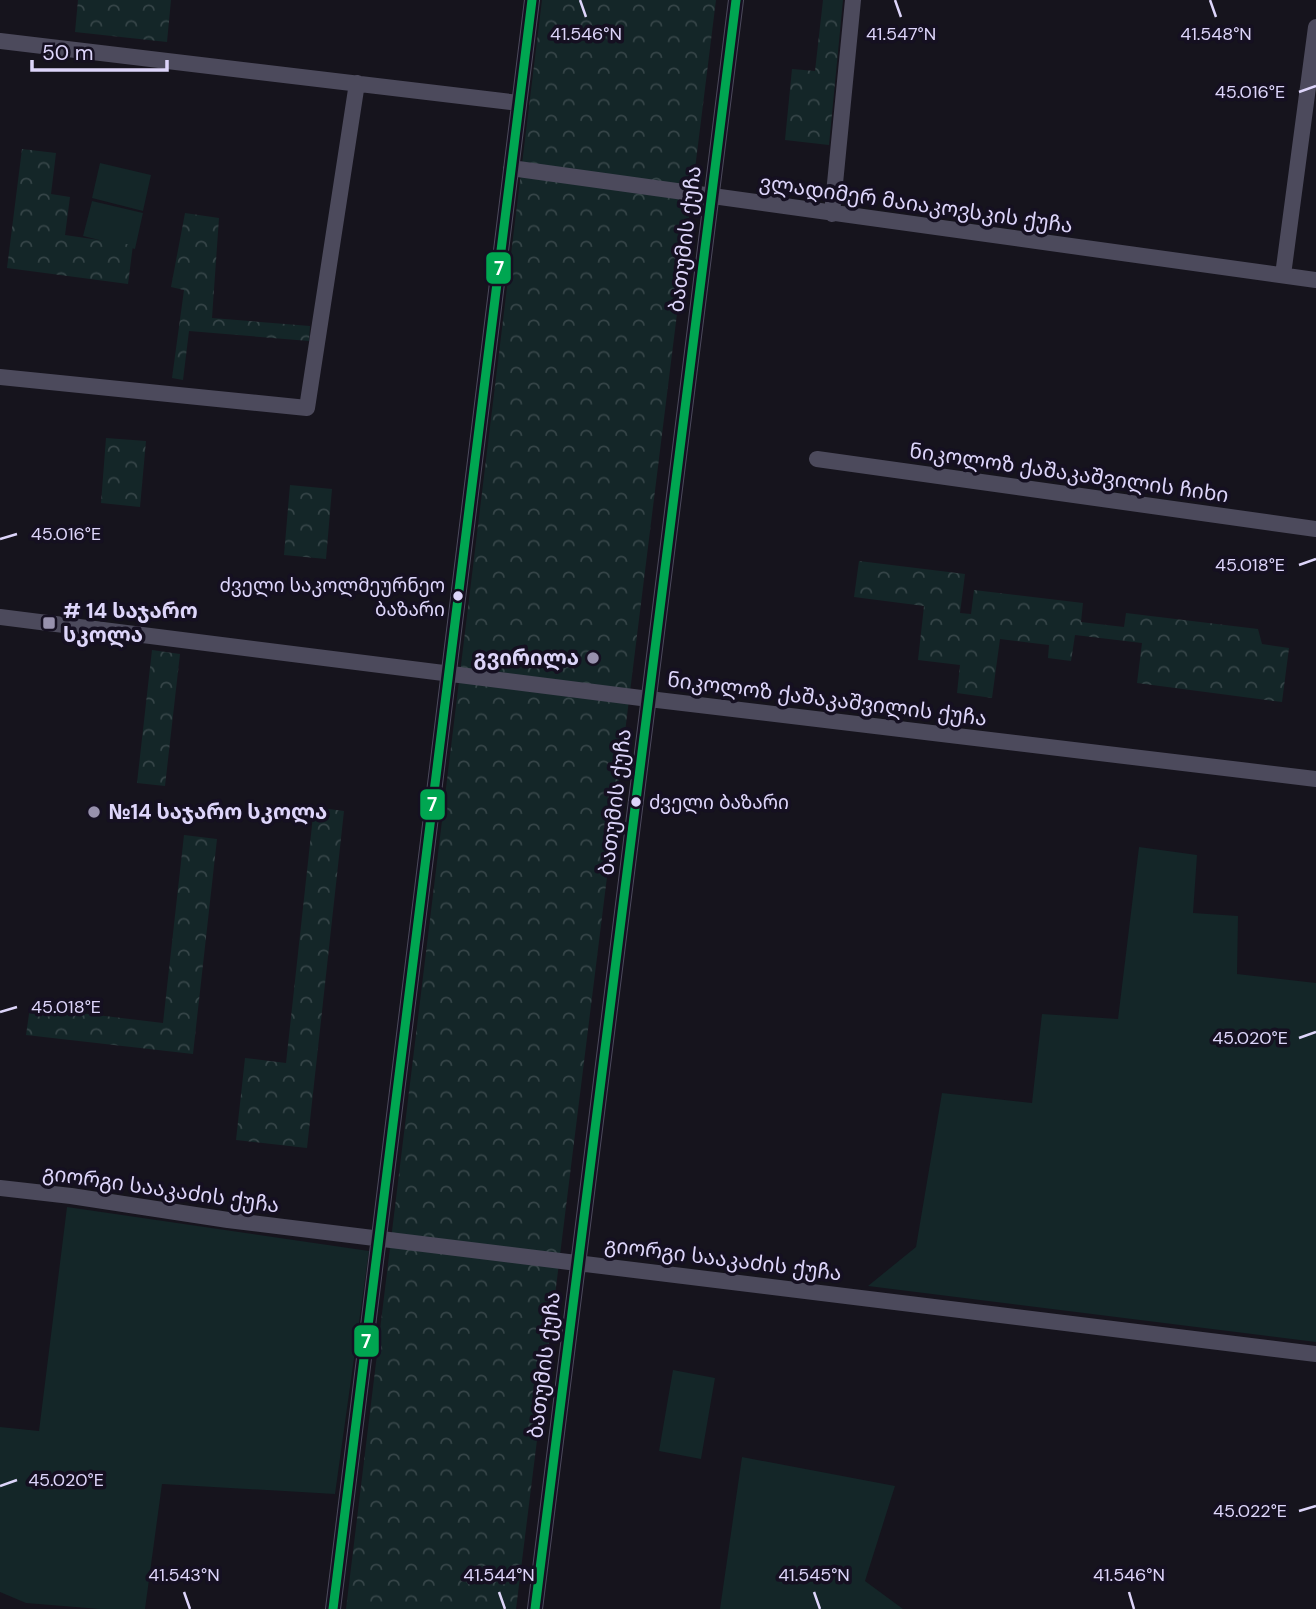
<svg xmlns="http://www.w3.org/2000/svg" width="1316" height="1609" viewBox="0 0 1316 1609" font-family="'DM Sans','Noto Sans Georgian',sans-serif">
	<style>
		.grass { fill: #142628 }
		.forest { fill: url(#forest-crowns) }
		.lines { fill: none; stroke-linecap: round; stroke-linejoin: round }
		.street { stroke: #4c4a5c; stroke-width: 16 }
		.bus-1-casing { stroke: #151021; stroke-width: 14 }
		.bus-1 { stroke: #00a651; stroke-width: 9 }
		.ticks { fill: none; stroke: #ddd5fa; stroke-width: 2.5 }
		.bus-dot { fill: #ddd5fa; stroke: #151021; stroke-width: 2.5 }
		.poi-dot { fill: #9791ad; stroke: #151021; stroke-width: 2.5 }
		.labels { text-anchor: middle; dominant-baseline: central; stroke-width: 7; stroke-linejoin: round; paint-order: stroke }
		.bus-label { font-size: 19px; fill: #ddd5fa; stroke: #151021; text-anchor: end }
		.street-label { font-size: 21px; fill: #ddd5fa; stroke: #151021 }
		.poi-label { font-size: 21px; font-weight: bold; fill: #ddd5fa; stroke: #151021; text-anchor: start }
		.ticks-label { font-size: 18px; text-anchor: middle; fill: #ddd5fa; stroke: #151021; stroke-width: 7; stroke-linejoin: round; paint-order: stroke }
		.line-badge { stroke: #151021; stroke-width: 2.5 }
		.badge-label { font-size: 19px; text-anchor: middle; font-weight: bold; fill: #fff }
	</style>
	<defs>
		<pattern id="forest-crowns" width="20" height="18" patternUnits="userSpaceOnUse" patternTransform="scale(1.75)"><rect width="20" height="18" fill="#142628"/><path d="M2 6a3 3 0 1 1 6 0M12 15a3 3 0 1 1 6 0" fill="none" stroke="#364548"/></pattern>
	</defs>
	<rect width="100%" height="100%" fill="#16141d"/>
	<path class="grass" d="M100,163L151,175L143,211L92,198Z
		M92,201L143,213L135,249L83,236Z
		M1139,847L1197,855L1193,913L1238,916L1237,974L1316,983V1342L868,1286L916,1247L942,1093L1032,1103L1042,1014L1118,1019Z
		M67,1207L369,1251L335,1494L162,1484L145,1609H100L26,1603L0,1592V1427L39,1431Z
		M673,1370L715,1378L701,1459L659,1451Z
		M742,1457L895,1486L865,1581L903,1609H720Z"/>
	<path class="forest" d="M78,0H171L167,42L75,32Z
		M542,0H716L516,1609H346Z
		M823,0H843L829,145L785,140L792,69L815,71Z
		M22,149L56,153L51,194L70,197L65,235L133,245L128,284L7,268Z
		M185,213L219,218L212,318L310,326L309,341L189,331L183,380L172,378L184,290L171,287Z
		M106,438L146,441L140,507L101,503Z
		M290,485L332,489L326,559L284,555Z
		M859,561L965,574L960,613L971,614L974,590L1083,603L1081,622L1124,627L1126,613L1258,629L1262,644L1289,648L1282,702L1137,683L1142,643L1075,635L1071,661L1048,658L1049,645L1000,639L992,698L957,693L960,665L918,660L924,606L854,597Z
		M152,650L180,654L165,786L137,783Z
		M314,807L344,811L307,1148L236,1140L245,1058L286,1063Z
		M184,835L217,839L193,1054L26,1035L30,1007L163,1023Z"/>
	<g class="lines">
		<path class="street" d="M0,41L519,103
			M511,168L1316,280
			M832,214L853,0
			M1283,275L1316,27
			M0,377L307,408L357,83
			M817,459L1316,529
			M0,617L649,699L1316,779
			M0,1188L71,1196L228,1220L1316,1354
			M333,1609L532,0
			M535,1609L736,0"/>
		<defs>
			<path id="bus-1" d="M333,1609L532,0
				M535,1609L736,0"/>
		</defs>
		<use href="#bus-1" class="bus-1-casing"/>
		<use href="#bus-1" class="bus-1"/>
	</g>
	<path class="ticks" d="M580,0L586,17M895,0L901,17M1210,0L1216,17M1299,92L1316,86M0,539L17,534M1299,565L1316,559M0,1012L17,1007M1299,1038L1316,1032M0,1486L17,1480M1299,1511L1316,1506M184,1592L190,1609M499,1592L505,1609M814,1592L820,1609M1129,1592L1134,1609"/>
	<g class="bus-dot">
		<circle cx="458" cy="596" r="6"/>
		<circle cx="636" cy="802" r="6"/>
	</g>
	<g class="poi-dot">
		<rect x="42" y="616" width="14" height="14" rx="3.5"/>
		<circle cx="593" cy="658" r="7"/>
		<circle cx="94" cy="812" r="7"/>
	</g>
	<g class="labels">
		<g class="bus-label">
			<text x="445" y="585">ძველი საკოლმეურნეო<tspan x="445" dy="24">ბაზარი</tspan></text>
			<text x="649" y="802" text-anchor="start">ძველი ბაზარი</text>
		</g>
		<g class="street-label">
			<text transform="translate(916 204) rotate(8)">ვლადიმერ მაიაკოვსკის ქუჩა</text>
			<text transform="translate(685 239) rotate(-83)">ბათუმის ქუჩა</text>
			<text transform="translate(1069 473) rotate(8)">ნიკოლოზ ქაშაკაშვილის ჩიხი</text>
			<text transform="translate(827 699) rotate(7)">ნიკოლოზ ქაშაკაშვილის ქუჩა</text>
			<text transform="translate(615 802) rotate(-83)">ბათუმის ქუჩა</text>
			<text transform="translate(161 1189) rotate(8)">გიორგი სააკაძის ქუჩა</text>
			<text transform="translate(723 1259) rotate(7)">გიორგი სააკაძის ქუჩა</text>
			<text transform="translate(544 1365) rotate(-83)">ბათუმის ქუჩა</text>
		</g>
		<g class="poi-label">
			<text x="63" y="611"># 14 საჯარო<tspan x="63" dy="24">სკოლა</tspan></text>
			<text x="579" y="658" text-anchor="end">გვირილა</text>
			<text x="108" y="812">№14 საჯარო სკოლა</text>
		</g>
	</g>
	<g class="ticks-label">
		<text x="586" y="40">41.546°N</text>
		<text x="901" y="40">41.547°N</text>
		<text x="1216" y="40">41.548°N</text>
		<text x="1250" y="98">45.016°E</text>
		<text x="66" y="540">45.016°E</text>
		<text x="1250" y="571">45.018°E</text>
		<text x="66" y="1013">45.018°E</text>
		<text x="1250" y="1044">45.020°E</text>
		<text x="66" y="1486">45.020°E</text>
		<text x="1250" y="1517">45.022°E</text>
		<text x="184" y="1581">41.543°N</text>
		<text x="499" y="1581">41.544°N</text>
		<text x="814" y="1581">41.545°N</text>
		<text x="1129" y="1581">41.546°N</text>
	</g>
	<g class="line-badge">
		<rect x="485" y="251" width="27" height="34" rx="7" fill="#00a651"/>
		<rect x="419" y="788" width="27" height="33" rx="7" fill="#00a651"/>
		<rect x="353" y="1324" width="27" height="34" rx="7" fill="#00a651"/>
	</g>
	<g class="badge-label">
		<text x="499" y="275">7</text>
		<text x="432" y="811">7</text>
		<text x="366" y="1348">7</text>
	</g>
	<path d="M32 60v10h135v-10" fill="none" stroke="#ddd5fa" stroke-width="3.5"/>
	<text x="42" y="60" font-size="21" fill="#ddd5fa" stroke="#151021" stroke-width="5" paint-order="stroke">50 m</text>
</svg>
